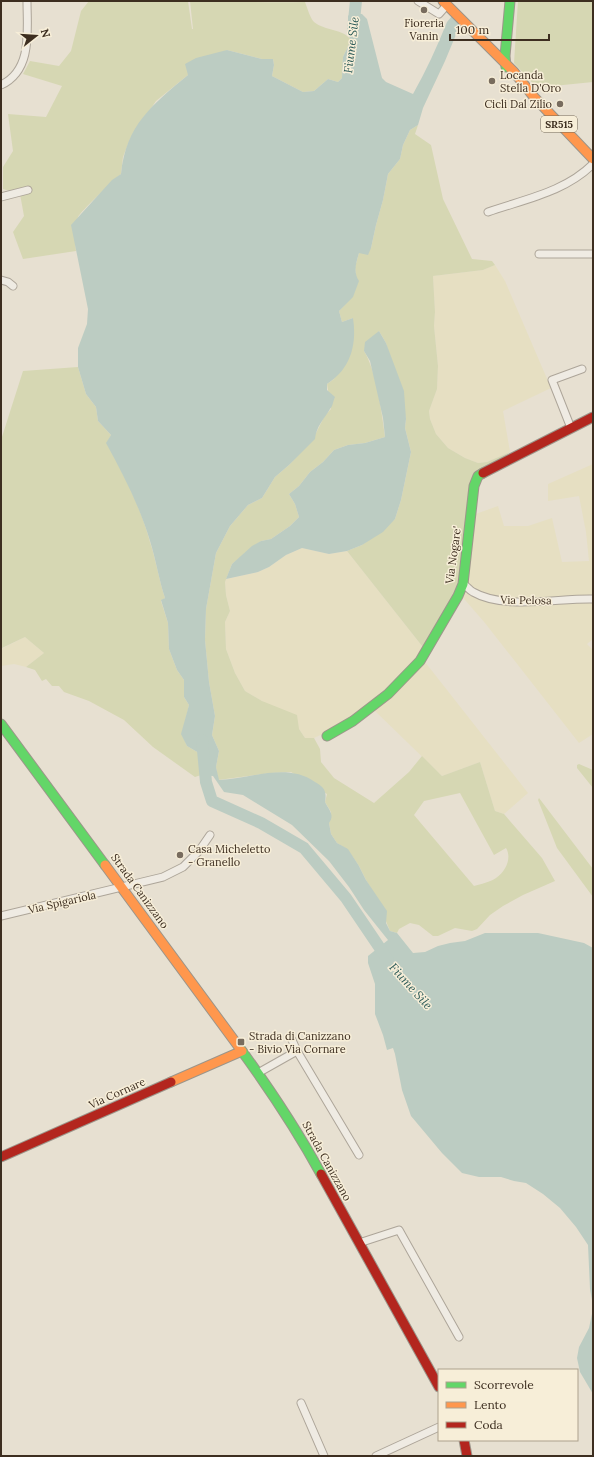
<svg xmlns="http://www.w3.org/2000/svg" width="594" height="1457" viewBox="0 0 594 1457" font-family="Lora,serif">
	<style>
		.farmland { fill: #e6dfc2 }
		.green { fill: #d6d7b3; fill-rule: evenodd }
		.water { fill: #bcccc2 }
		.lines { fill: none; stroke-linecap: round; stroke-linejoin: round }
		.river { stroke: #bcccc2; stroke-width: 12 }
		.street-casing { stroke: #ada599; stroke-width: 9 }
		.fast-casing { stroke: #9c958a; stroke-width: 11 }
		.slow-casing { stroke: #9c958a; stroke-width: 11 }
		.jam-casing { stroke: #9c958a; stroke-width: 11 }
		.street { stroke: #efebe3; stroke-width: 7 }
		.fast { stroke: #63d668; stroke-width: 9 }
		.slow { stroke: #ff974d; stroke-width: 9 }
		.jam { stroke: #b3261e; stroke-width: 9 }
		.poi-dot { fill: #786c5e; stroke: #f7eed8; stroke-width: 1.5 }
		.labels { text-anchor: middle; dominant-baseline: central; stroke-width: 3; stroke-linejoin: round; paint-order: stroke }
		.shield { fill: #f7eed8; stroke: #756857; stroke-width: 1 }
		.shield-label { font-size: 10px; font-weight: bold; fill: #3d2e20 }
		.poi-label { font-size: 11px; fill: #3d2e20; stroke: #f7eed8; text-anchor: start }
		.street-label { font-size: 11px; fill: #3d2e20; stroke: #f7eed8 }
		.water-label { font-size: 12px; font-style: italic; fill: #2f5d5a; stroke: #f7eed8 }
	</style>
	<rect width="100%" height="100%" fill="#e7e0d1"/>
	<path class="farmland" d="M495,265L505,281L551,388L503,411L510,452L487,462L478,463L465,458L448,448L436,434L430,419L429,411L437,389L438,366L434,326L435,312L433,276L483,270Z
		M593,464V639L587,644L593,650V734L579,743L485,623L459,593L473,515L498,506L504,526H528L552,518L562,562L589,561L586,532L579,496L548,501V484Z
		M302,548L329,554L347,551L426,651L389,689L361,711L333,729L314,738H305L299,729L262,701L245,691L235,673L226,649L225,622L230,611L226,595L225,582L226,579L258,572L269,567L286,555Z
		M25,637L44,653L26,667L14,664L1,666V649Z
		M425,662L528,793L504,814L495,811L480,762L442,776L374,710Z"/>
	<path class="green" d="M89,1H188L192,29H193L190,1C228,1 266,3 305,2C307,7 310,18 314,22C325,31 344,29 351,40L343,57L342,78L338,82L328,79L314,91L303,92L272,76L274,65L273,59H262L227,50L188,75L156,101L130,139L123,157L121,174C115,179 80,212 78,217C75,226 75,242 76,251L23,259L13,232L24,216L20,194L3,189V167L13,151L8,114L46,117L62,86L23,74L30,61L59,66L71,51L81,11Z
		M518,1H593V82L543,87L539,90L514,63Z
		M418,125L415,134L431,145L443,199L472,259L492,261L495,265L483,270L433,276L435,312L434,326L438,366L437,389L429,411L430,419L436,434L448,448L465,458L478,463L487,462L510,452L480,475L465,579L426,651L347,551L362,545L395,519L401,500L411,452L405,428L406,419L386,343L379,331L364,351C376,370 382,413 385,437L365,443L348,445L334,450L323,462L310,472L299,486L289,494L295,504L299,517L290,526L271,539L261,541L232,564L225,582L226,595L230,611L225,622L226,649L235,673L245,691L262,701L297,715L299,729L305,738H314L320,749L321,762L334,778L374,803L409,772L422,756L442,776L480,762L495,811L504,814L542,858L555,881L523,895L503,906L490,915L477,929L472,931L455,928L438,936H433L419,925L410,923L399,929L397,933L390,931L375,895L366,880L359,866L348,850L337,843L331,834L329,823L331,812L325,802L327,794L291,772L271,773L218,780L216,767L219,751L212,735L215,716L209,682L205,640L206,609L216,553L230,526L248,505L262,498L275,477L289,465L300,453L316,433L325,415L331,409L327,384L334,379L353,318L342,322L339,311L352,297L356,277L355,267L359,253L371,248L376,225L383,200L388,174L400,159L403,145L410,130ZM460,793L494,855L506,848C512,858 506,871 496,878C490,882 481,884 474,886L414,815L424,801Z
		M78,367L86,394L96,407L98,421L111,435L107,443C124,474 141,508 150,542C156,560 159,580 165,598L161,601L168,623L169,649L177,670L184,680V697L189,705L182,734L187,746L204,756L203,763L199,767L201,775L195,777L153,747L124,720L89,701L64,692L59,686H52L46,679L42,681L35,670L26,667L44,653L25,637L2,648L1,646V440L23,371Z
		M579,764L593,770V788L577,768V765Z
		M539,798L593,869V897L557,848L538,800Z"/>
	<path class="water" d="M351,13L362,14L367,19L382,78L386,82L413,94C426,71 437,47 447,22L452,16L460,25L445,61L423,108L418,125L410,130L403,145L400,159L388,174L383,200L376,225L371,248L368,255L359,253C356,263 353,272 359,281L353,297L339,311L342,322L353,318C357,344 351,369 327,384V390L335,397C333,401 333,406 330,409C324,419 316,427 315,439L289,465L275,477L262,498L248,505L230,526L216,553L206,609L205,640L209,682L215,716L212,735L219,751L216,767L219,780C250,779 287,762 315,782C324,787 327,791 325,802C329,810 335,815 329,823L331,834L337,843L348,849L359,866L366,880L387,911L386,923L390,931L397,933L413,953L425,952L438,946L450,943L465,941L485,933H538L584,943L593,948V1306L590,1289L588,1245L576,1227L560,1208L543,1194L526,1183L514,1181L501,1177H479L462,1173L442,1153L411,1116L402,1090L395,1054L393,1048L387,1050L383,1035L375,1014V984L368,963V956L388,940L364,910L349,887L329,861L292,825L243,795L224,792L213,776L201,775L199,767L203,763L204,756L187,746L181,734L189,705L184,697V680L177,670L169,649L168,623L161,600L165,598C159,580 156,560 150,541C140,507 123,474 106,443L111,435L98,421L96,407L86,394L78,367V348L87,324L88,309L71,225L112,180L121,174C126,125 152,105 188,75L185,64L196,58L227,50L262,59H273L274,65L272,76L303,92L314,91L328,79L338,82L342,78L343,57L351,40L348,35V16Z
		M379,331L386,343L404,391L406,419L405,428L411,452L401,500L395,519L383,532L362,545L347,551L329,554L302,548L286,555L269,567L258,572L226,579L232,564L252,546L261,541L271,539L290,526L299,517L295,504L289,494L299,486L310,472L323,462L334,450L348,445L365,443L385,437L383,418L370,361L364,351L365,342Z
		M593,1309V1394L580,1372L577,1358L579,1347L589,1328Z"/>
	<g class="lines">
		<path class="river" d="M353,30L356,1
			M202,740L206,782L212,801L261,823L304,848L346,898L388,960"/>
		<defs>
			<path id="street" d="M418,1L439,14L447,5
				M1,85C33,70 27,30 27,1
				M1,197L28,190
				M488,212C525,199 565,192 593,164
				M539,254H593
				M1,280L8,282L13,286
				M571,428L552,380L582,369
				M463,584C467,586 469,590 473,592C504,610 558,598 593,599
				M1,916L163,877L183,867L199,851L210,835
				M292,1040L297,1051
				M258,1073L297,1051L359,1155
				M359,1243L399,1230L459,1337
				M301,1403L324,1456
				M376,1456L439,1427"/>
			<path id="fast" d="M506,67L505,56L510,1
				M1,724L105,865
				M327,736L353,721L388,694L420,661L458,596L463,584L474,486L478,476L483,473
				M239,1047C269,1088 297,1130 321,1174"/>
			<path id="slow" d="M443,1L514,72L534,97L593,159
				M105,865L239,1047
				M171,1082L242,1051"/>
			<path id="jam" d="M483,473L593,417
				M1,1157L171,1082
				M321,1174L439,1387
				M464,1440L467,1456"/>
		</defs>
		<use href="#street" class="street-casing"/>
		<use href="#fast" class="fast-casing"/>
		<use href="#slow" class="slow-casing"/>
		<use href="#jam" class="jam-casing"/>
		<use href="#street" class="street"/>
		<use href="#fast" class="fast"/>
		<use href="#slow" class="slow"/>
		<use href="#jam" class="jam"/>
	</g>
	<g class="poi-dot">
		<circle cx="424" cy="10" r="4"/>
		<circle cx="492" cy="81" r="4"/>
		<circle cx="560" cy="104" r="4"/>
		<circle cx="180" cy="855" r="4"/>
		<rect x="237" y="1038" width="8" height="8" rx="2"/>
	</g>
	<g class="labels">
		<rect class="shield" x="541" y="116" width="36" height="16" rx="3"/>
		<g class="shield-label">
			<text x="559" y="124">SR515</text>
		</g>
		<g class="poi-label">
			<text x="424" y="23" text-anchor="middle">Fioreria<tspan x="424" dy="13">Vanin</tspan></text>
			<text x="500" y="75">Locanda<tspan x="500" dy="13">Stella D'Oro</tspan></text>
			<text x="552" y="104" text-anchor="end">Cicli Dal Zilio</text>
			<text x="188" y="849">Casa Micheletto<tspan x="188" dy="13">- Granello</tspan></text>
			<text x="249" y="1036">Strada di Canizzano<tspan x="249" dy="13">- Bivio Via Cornare</tspan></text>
		</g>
		<g class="street-label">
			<text transform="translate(453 555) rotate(-82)">Via Nogare'</text>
			<text transform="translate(526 600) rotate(1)">Via Pelosa</text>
			<text transform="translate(140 891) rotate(54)">Strada Canizzano</text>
			<text transform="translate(62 902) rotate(-13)">Via Spigariola</text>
			<text transform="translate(117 1093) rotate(-24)">Via Cornare</text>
			<text transform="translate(327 1161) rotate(61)">Strada Canizzano</text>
		</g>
		<g class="water-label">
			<text transform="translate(351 45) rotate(-83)">Fiume Sile</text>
			<text transform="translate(411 986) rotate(48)">Fiume Sile</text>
		</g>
	</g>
	<rect width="594" height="1457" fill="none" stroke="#3d2e20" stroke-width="4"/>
	<rect x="438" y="1369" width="140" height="72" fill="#f7eed8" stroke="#ada18e"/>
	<rect x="446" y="1382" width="20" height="6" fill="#63d668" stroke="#ada18e"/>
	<text x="474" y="1389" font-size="12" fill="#3d2e20">Scorrevole</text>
	<rect x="446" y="1402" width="20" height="6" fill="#ff974d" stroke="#ada18e"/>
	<text x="474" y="1409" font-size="12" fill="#3d2e20">Lento</text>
	<rect x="446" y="1422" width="20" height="6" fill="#b3261e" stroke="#ada18e"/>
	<text x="474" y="1429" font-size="12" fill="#3d2e20">Coda</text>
	<g transform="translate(36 36) rotate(73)" stroke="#f7eed8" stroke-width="3" paint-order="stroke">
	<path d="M0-3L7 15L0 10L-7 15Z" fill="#3d2e20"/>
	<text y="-6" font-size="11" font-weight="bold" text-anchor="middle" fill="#3d2e20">N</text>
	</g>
	<path d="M450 34v6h99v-6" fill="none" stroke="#3d2e20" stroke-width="2"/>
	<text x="456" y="34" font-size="12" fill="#3d2e20" stroke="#f7eed8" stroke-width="3" paint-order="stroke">100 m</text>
</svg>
